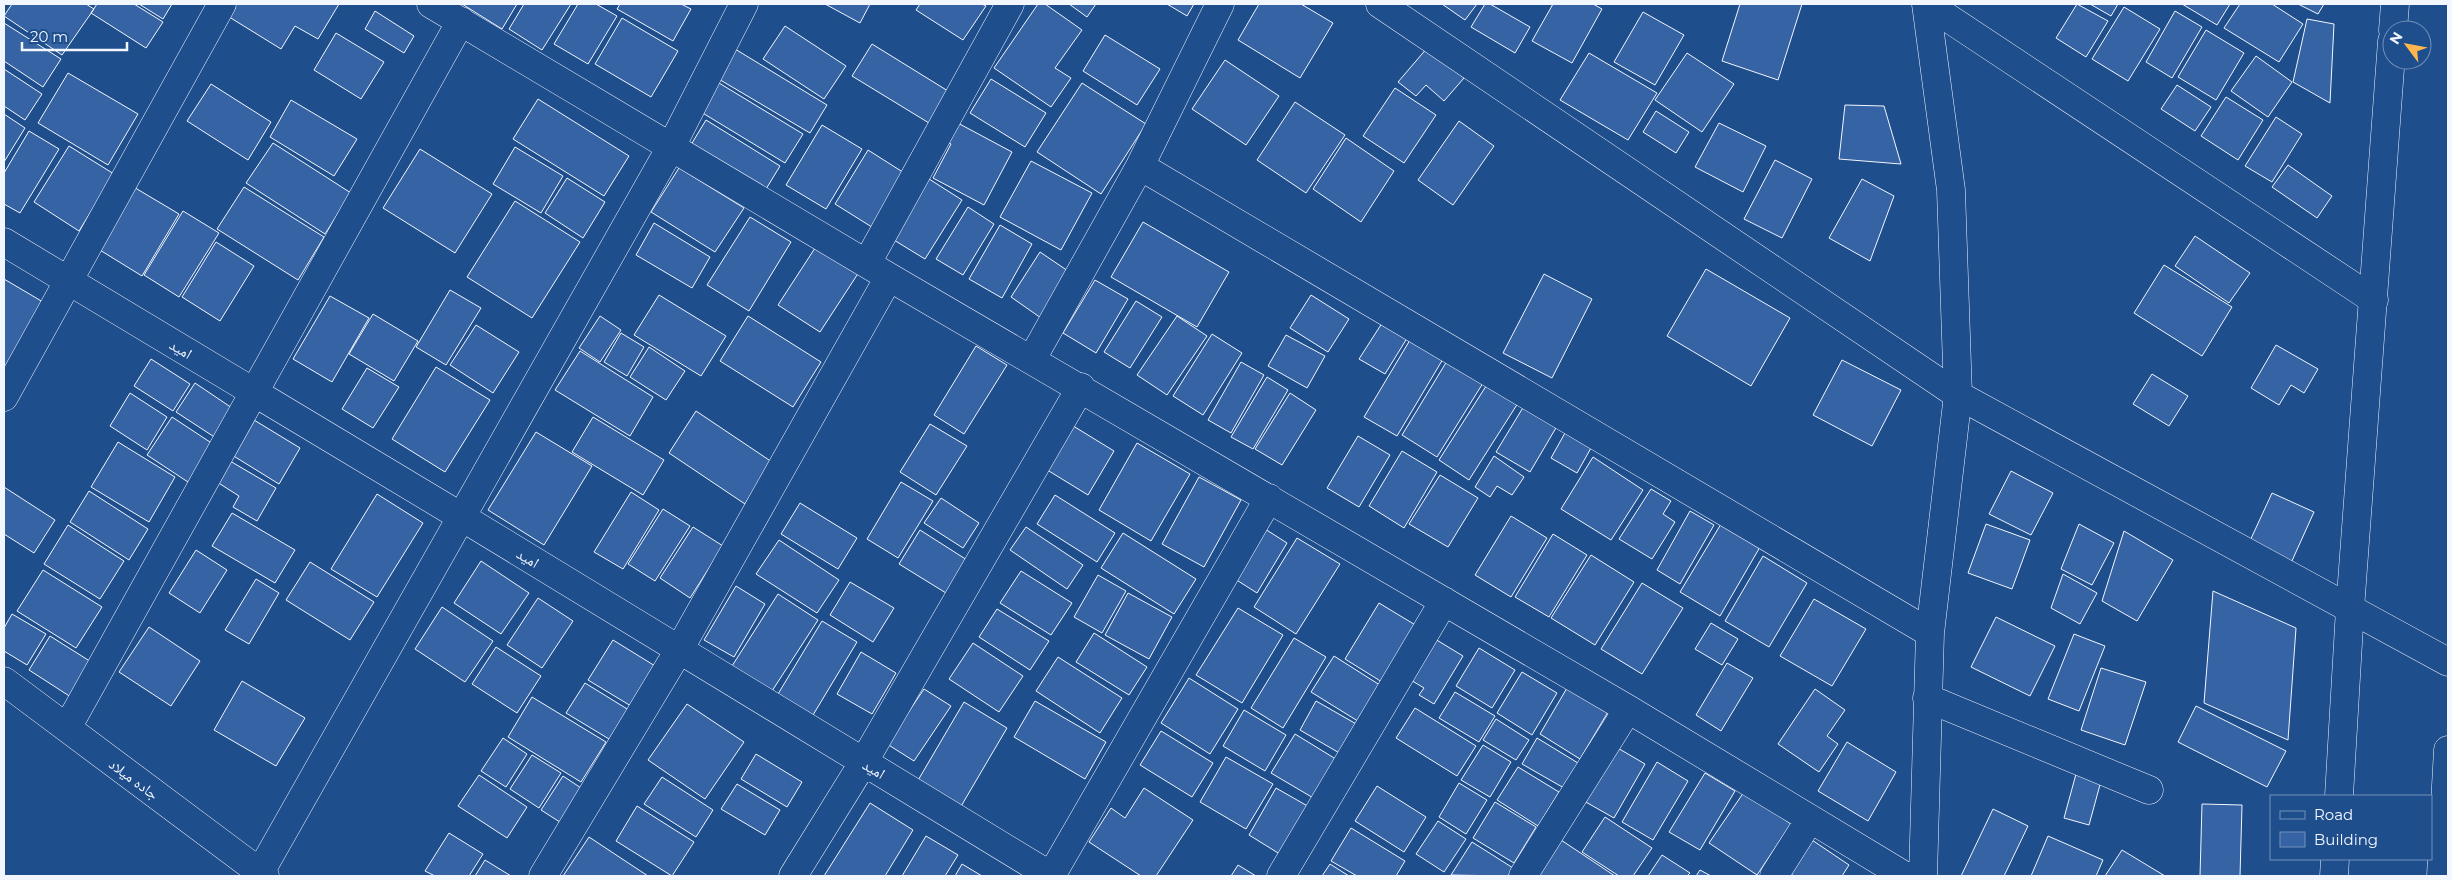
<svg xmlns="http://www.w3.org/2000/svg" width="2452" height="880" viewBox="0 0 2452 880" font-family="Montserrat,'Noto Naskh Arabic',sans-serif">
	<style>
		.building { fill: #3563a3; stroke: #f2f6ff }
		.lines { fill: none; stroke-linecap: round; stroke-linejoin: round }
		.minor-casing { stroke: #f2f6ff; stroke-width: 29 }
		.tertiary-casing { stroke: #f2f6ff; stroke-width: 29 }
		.trunk-casing { stroke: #f2f6ff; stroke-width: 29 }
		.minor { stroke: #1f4e8c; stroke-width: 28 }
		.tertiary { stroke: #1f4e8c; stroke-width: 28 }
		.trunk { stroke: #1f4e8c; stroke-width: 28 }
		.labels { text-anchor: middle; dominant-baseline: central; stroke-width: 4; stroke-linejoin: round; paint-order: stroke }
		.street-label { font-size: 15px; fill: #f2f6ff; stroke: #1f4e8c }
	</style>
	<rect width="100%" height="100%" fill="#1f4e8c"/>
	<path class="building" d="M12,4H86L94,9L62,55L4,16Z
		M97,4H134L163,22L146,48L91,13Z
		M139,4H172L163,19Z
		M233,4H339L318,39L295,26L281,49L226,15Z
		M462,4H517L502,29Z
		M524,4H571L542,50L509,29Z
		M578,4H596L617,16L588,64L554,44Z
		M620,4H681L691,9L673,41L617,9Z
		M825,4H870L860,23Z
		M920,4H982L986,6L963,40L916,10Z
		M1038,4H1045L1082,30L1055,68L1071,78L1051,107L994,68Z
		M1069,4H1096L1087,17Z
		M1167,4H1194L1187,16Z
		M1259,4H1301L1333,23L1300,78L1238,40Z
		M1442,4H1477L1465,20Z
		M1485,4H1490L1530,27L1515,53L1471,27Z
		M1553,4H1593L1602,9L1572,63L1532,41Z
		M1740,4H1802L1778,80L1722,61Z
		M2077,4L2108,21L2086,57L2056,38Z
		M2090,4H2118L2111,16Z
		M2182,4H2230L2217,25Z
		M2240,4H2272L2303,24L2279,62L2224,28Z
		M2298,4H2324L2318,14Z
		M2124,7L2160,29L2128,81L2092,59Z
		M375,11L414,36L404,53L365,29Z
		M2175,11L2202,27L2172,78L2146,62Z
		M1643,12L1684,35L1655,85L1614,62Z
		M622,18L678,51L651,97L595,64Z
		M2307,19L2334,24L2330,103L2293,82Z
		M4,23L61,59L43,87L4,61Z
		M785,26L846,66L824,99L763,59Z
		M2206,30L2244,53L2216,100L2178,77Z
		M336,33L384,62L361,99L314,70Z
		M1105,35L1160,69L1137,105L1083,71Z
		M872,44L948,91L929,123L852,76Z
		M1428,47L1464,78L1444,101L1426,85L1416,96L1398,82Z
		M735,49L827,105L810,133L717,78Z
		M1589,53L1657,93L1628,140L1560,100Z
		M1687,53L1734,84L1702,132L1655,100Z
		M2256,56L2292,82L2268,117L2231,91Z
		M1225,60L1279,96L1246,145L1192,109Z
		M4,69L42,94L25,120L4,106Z
		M68,73L138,114L108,165L38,123Z
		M991,79L1046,113L1025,147L970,113Z
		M719,83L803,134L785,163L701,112Z
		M1082,83L1146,124L1101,194L1037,152Z
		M211,84L271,122L248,160L187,121Z
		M2177,85L2211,107L2195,131L2161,109Z
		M1395,88L1436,115L1404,163L1363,136Z
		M2226,97L2263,120L2238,160L2201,136Z
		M538,99L629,156L604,196L513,139Z
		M291,100L357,139L334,176L270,137Z
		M1295,102L1345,135L1306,193L1257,160Z
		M1845,105L1884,106L1901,164L1839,159Z
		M1656,111L1689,132L1676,153L1643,132Z
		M4,114L25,128L4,162Z
		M2276,117L2302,134L2272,182L2245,166Z
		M706,120L780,166L763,194L689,148Z
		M954,121L1012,152L984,205L933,178L951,144L944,140Z
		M1459,121L1494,146L1453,205L1418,180Z
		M1719,123L1766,146L1743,192L1695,167Z
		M822,125L862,149L826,209L786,185Z
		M29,131L59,149L20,213L4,204V173Z
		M1346,138L1394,171L1361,222L1313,189Z
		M273,143L351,193L325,234L246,183Z
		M69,146L114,174L79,231L34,202Z
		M515,147L563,176L541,213L493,184Z
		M420,149L492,194L455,253L383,208Z
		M868,150L909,176L875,229L835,204Z
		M1775,160L1812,179L1782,238L1744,219Z
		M1031,161L1092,193L1061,250L1000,217Z
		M2288,165L2332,196L2317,218L2272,187Z
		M679,168L744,208L715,252L651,212Z
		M926,177L962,200L925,259L889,237Z
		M567,178L605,202L583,238L545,213Z
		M1862,179L1894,196L1870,261L1829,238Z
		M132,186L179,214L142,276L95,247Z
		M244,187L324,237L298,280L217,229Z
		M515,201L580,242L532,318L467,277Z
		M968,207L994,224L963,275L936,259Z
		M183,211L219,233L179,297L144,275Z
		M750,217L791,242L749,311L707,285Z
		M1143,222L1229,272L1197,327L1111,277Z
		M654,223L710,257L692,288L636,255Z
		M1000,225L1032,244L1002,298L969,279Z
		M2195,236L2250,273L2229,303L2175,266Z
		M216,242L254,266L220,321L182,297Z
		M817,245L859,272L820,332L778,305Z
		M1040,252L1071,273L1041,318L1011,297Z
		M2164,265L2232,307L2202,356L2134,313Z
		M1706,269L1790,318L1751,386L1667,336Z
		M1544,274L1592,299L1552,378L1503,353Z
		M4,279L43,302L4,370Z
		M1095,280L1128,299L1096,353L1063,333Z
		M450,290L481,308L446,365L416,347Z
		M659,295L726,336L701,376L634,335Z
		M1311,295L1349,319L1328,352L1290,328Z
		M330,296L369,318L332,382L293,359Z
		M1136,301L1162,317L1130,368L1104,352Z
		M373,314L418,341L394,381L349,354Z
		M600,316L621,330L600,362L579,348Z
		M748,316L821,362L793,407L720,361Z
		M1177,316L1207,336L1167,395L1137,375Z
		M1384,320L1409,335L1385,374L1359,359Z
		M476,325L519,352L493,393L450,365Z
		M621,333L644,347L627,376L604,362Z
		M1212,334L1242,353L1203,415L1173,396Z
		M1286,335L1325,356L1307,388L1268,366Z
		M1410,340L1443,359L1397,436L1364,417Z
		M2276,345L2318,369L2304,393L2291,385L2279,405L2251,388Z
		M976,346L1007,365L964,434L934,415Z
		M649,347L685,371L666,400L630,377Z
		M580,351L653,397L630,436L555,390Z
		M151,359L190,384L173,411L134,386Z
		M1842,360L1901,390L1872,446L1813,415Z
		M1447,361L1483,383L1437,457L1402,435Z
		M1241,362L1264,375L1231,433L1208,420Z
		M436,367L490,400L445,472L392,439Z
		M367,368L399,387L373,428L342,409Z
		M2152,374L2188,396L2169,426L2133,404Z
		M1267,377L1288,390L1253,449L1231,437Z
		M195,383L238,412L219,440L176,412Z
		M1488,383L1518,403L1469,480L1439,460Z
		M130,393L167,417L147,450L110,426Z
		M1290,393L1316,410L1282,465L1255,449Z
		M1527,401L1560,421L1530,472L1496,452Z
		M696,411L772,462L745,504L669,453Z
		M172,417L216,446L191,484L147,455Z
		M593,417L664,460L643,495L572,452Z
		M254,420L300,448L279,484L232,455Z
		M930,424L967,446L936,495L900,472Z
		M1070,424L1114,451L1088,495L1044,468Z
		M1570,424L1596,439L1577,473L1551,458Z
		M536,432L592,466L544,545L488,510Z
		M1358,436L1390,455L1359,507L1327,488Z
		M118,442L175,477L149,522L91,487Z
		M1137,443L1190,474L1151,541L1099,510Z
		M1402,451L1437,472L1404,528L1369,506Z
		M1494,456L1524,477L1512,495L1497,486L1490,497L1475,487Z
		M1593,457L1643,490L1611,540L1561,509Z
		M230,461L276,488L257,521L233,507L239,496L217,482Z
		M2011,471L2053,493L2031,535L1989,514Z
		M1440,475L1478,498L1448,547L1409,524Z
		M1199,477L1241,500L1204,567L1162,544Z
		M901,482L933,501L898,558L867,539Z
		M4,487L55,520L34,553L4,534Z
		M1651,489L1671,501L1663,514L1675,522L1652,559L1619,539Z
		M89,491L148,529L129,560L70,522Z
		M631,492L659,510L623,569L594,552Z
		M2272,493L2314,512L2291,563L2249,543Z
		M377,494L423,523L377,597L331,569Z
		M1055,495L1115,533L1097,562L1037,524Z
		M941,498L979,523L963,548L924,523Z
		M800,503L857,538L838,569L781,534Z
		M663,509L690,526L655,581L628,564Z
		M1690,511L1714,525L1680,584L1657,570Z
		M232,513L295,550L275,583L212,546Z
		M1511,516L1547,538L1511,597L1475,575Z
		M1721,524L1760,547L1720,616L1680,592Z
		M1986,524L2030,540L2012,589L1968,573Z
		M2079,524L2114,543L2092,585L2061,569Z
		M68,525L124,561L100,599L44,564Z
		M693,527L723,546L690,598L660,578Z
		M1026,527L1083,565L1067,589L1010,550Z
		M1265,529L1287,543L1257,593L1235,579Z
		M920,530L967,560L946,593L899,564Z
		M2124,531L2173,560L2137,621L2102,601Z
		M1123,533L1196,579L1174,614L1101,568Z
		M1553,534L1587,555L1549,617L1515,597Z
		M1297,538L1340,564L1296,634L1254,607Z
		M779,540L839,580L817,613L756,574Z
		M196,550L227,570L200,613L169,593Z
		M1591,555L1634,582L1595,645L1551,618Z
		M1763,556L1807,583L1769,647L1725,621Z
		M481,561L529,593L501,634L454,603Z
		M310,562L374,602L350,640L286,600Z
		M43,570L102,607L76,648L17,611Z
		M1021,571L1072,603L1051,635L1000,603Z
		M2063,574L2097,593L2080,624L2051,608Z
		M1098,575L1126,591L1102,633L1074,617Z
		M256,579L279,593L249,644L225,630Z
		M850,582L894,608L873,642L830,615Z
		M1642,583L1683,608L1642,674L1601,649Z
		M736,586L765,604L734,657L704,640Z
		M2213,591L2296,628L2288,740L2204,703Z
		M1128,593L1172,617L1149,659L1105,635Z
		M778,594L818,620L772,691L732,666Z
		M538,598L573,621L542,668L507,645Z
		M1814,599L1866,629L1832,686L1780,656Z
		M1379,603L1417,626L1382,682L1345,659Z
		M442,607L493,641L465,682L415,649Z
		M1238,608L1283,635L1242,703L1196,675Z
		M997,609L1049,641L1030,670L979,637Z
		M12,614L46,634L27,665L4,651V628Z
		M1996,617L2055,646L2030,696L1971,667Z
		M822,621L857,642L813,715L778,694Z
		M1711,623L1738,639L1722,665L1695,649Z
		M149,627L200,661L171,706L119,672Z
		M1094,633L1147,667L1129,695L1076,662Z
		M2074,634L2105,646L2079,711L2048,699Z
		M50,636L96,665L74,699L29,670Z
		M1294,638L1326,657L1283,728L1251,708Z
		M1435,639L1463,656L1434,704L1419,695L1424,688L1409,679Z
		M613,640L660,669L636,709L588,680Z
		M973,643L1023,676L999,712L949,679Z
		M496,647L541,676L517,713L472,684Z
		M1479,648L1515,670L1492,708L1456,686Z
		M861,652L896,673L872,714L837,694Z
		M1334,656L1383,687L1361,723L1311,692Z
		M1058,657L1122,698L1100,733L1036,691Z
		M1727,663L1753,678L1721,731L1696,715Z
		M2101,668L2146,682L2125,745L2081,730Z
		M1522,672L1557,693L1532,735L1497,713Z
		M1189,678L1238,709L1210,754L1161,723Z
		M242,681L305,718L276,766L214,730Z
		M585,683L632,712L614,742L566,713Z
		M1567,688L1608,712L1580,759L1540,734Z
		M924,689L951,706L914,761L887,744Z
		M1815,689L1845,710L1827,736L1838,744L1819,772L1778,744Z
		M1455,692L1495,716L1479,742L1439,718Z
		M532,697L606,742L581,782L508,737Z
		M1035,701L1106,742L1085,779L1014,737Z
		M1316,701L1358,725L1341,754L1300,730Z
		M964,702L1007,728L960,808L917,782Z
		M687,704L744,742L705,799L648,760Z
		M2196,706L2286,751L2267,787L2178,742Z
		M1415,708L1476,746L1457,776L1396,738Z
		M1244,710L1286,735L1265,771L1223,746Z
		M1496,719L1529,740L1516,760L1483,740Z
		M1161,731L1213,763L1192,797L1140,765Z
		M1295,734L1339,761L1315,799L1271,773Z
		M503,738L527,754L506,787L481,771Z
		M1537,738L1578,763L1564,788L1522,764Z
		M1847,742L1896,772L1868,821L1818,791Z
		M1483,745L1511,762L1490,797L1461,780Z
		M1616,747L1645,764L1614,818L1584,801Z
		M756,754L802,782L787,807L741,779Z
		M532,755L561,773L539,808L510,789Z
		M1226,757L1273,784L1246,829L1200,802Z
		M1657,762L1688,781L1653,840L1622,822Z
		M1518,767L1559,792L1538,826L1497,800Z
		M1705,773L1735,791L1700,850L1669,832Z
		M2076,774L2101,781L2089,825L2064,818Z
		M479,775L527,807L507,838L458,806Z
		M563,776L584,790L563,824L541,810Z
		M662,777L713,810L696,837L644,804Z
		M1459,783L1487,800L1466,834L1439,817Z
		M737,784L780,810L765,835L721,809Z
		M1377,786L1426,817L1404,852L1355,821Z
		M1144,788L1193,820L1156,876H1141L1089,842L1111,808L1125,818Z
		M1276,788L1311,808L1283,856L1249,835Z
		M1744,792L1791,824L1757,875L1709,843Z
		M1495,802L1536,827L1514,863L1473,838Z
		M870,803L913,830L885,876H824Z
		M2202,804L2242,805L2240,876H2200Z
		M637,806L694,842L672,876L616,841Z
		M1993,809L2028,826L2004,876H1961Z
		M1605,817L1652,848L1633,876H1619L1582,852Z
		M1438,821L1466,839L1444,872L1416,854Z
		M1351,828L1405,861L1396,876H1357L1331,861Z
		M449,833L483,854L469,876H435L425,871Z
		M926,836L958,855L945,876H902Z
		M2048,836L2103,860L2096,876H2031Z
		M589,837L648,876H563Z
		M1561,840L1615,876H1537Z
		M1812,840L1849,865L1842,876H1794L1789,873Z
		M1472,842L1513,868L1508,876L1451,875Z
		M2122,850L2165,876H2105Z
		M1662,855L1690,873L1687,876H1648Z
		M485,860L511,876H475Z
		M962,864L982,876H955Z
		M1330,864L1349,876H1322Z
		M1238,865L1256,876H1231Z
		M1700,870L1711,876H1696Z"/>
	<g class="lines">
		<defs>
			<path id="minor" d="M431,4L889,277L1628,709L1905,876
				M1380,4L1958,395L2448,662
				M1927,4L2374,300
				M1140,166L1930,633
				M4,242L460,516L1051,876
				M867,263L1010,4
				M1032,359L1140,166L1220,4
				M4,397L222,4
				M4,681L265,876
				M1927,698L2149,790
				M67,728L461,21
				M258,876L671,147L744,4
				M543,876L679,650L889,277
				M793,876L863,763L1081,387
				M1051,876L1269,498
				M1281,876L1444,601
				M1523,876L1628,709
				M1774,876L1810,819
				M1923,876L1930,633L1958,395L1951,190L1926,4"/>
			<path id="tertiary" d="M2393,30L2395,4
				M2339,796L2350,609L2392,41
				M2334,876L2335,859"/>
			<path id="trunk" d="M2441,876L2448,750"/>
		</defs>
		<use href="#minor" class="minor-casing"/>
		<use href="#tertiary" class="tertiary-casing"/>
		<use href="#trunk" class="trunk-casing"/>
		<use href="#minor" class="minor"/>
		<use href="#tertiary" class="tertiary"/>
		<use href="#trunk" class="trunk"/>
	</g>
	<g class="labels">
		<g class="street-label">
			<text transform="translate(181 349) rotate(31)">امید</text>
			<text transform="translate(528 558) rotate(31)">امید</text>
			<text transform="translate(874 769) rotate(31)">امید</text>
			<text transform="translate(134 779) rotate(37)">جاده میلاد</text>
		</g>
	</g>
	<rect width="2452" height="880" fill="none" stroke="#f2f6ff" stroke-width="10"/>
	<rect x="2270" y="795" width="162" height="65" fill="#1f4e8c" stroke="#7391ba"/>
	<rect x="2280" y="811" width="25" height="8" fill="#1f4e8c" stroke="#7391ba"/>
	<text x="2314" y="820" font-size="15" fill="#f2f6ff">Road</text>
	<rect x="2280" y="832" width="25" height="15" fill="#3563a3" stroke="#7391ba"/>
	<text x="2314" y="845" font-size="15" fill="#f2f6ff">Building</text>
	<g transform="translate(2407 45) rotate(302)"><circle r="24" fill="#1f4e8c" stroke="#7391ba"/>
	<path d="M0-4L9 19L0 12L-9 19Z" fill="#ffb74d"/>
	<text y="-8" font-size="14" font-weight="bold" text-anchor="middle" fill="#f2f6ff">N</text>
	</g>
	<path d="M22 42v8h105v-8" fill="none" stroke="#f2f6ff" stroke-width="2.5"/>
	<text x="30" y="42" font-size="15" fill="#f2f6ff" stroke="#1f4e8c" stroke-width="4" paint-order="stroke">20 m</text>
</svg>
